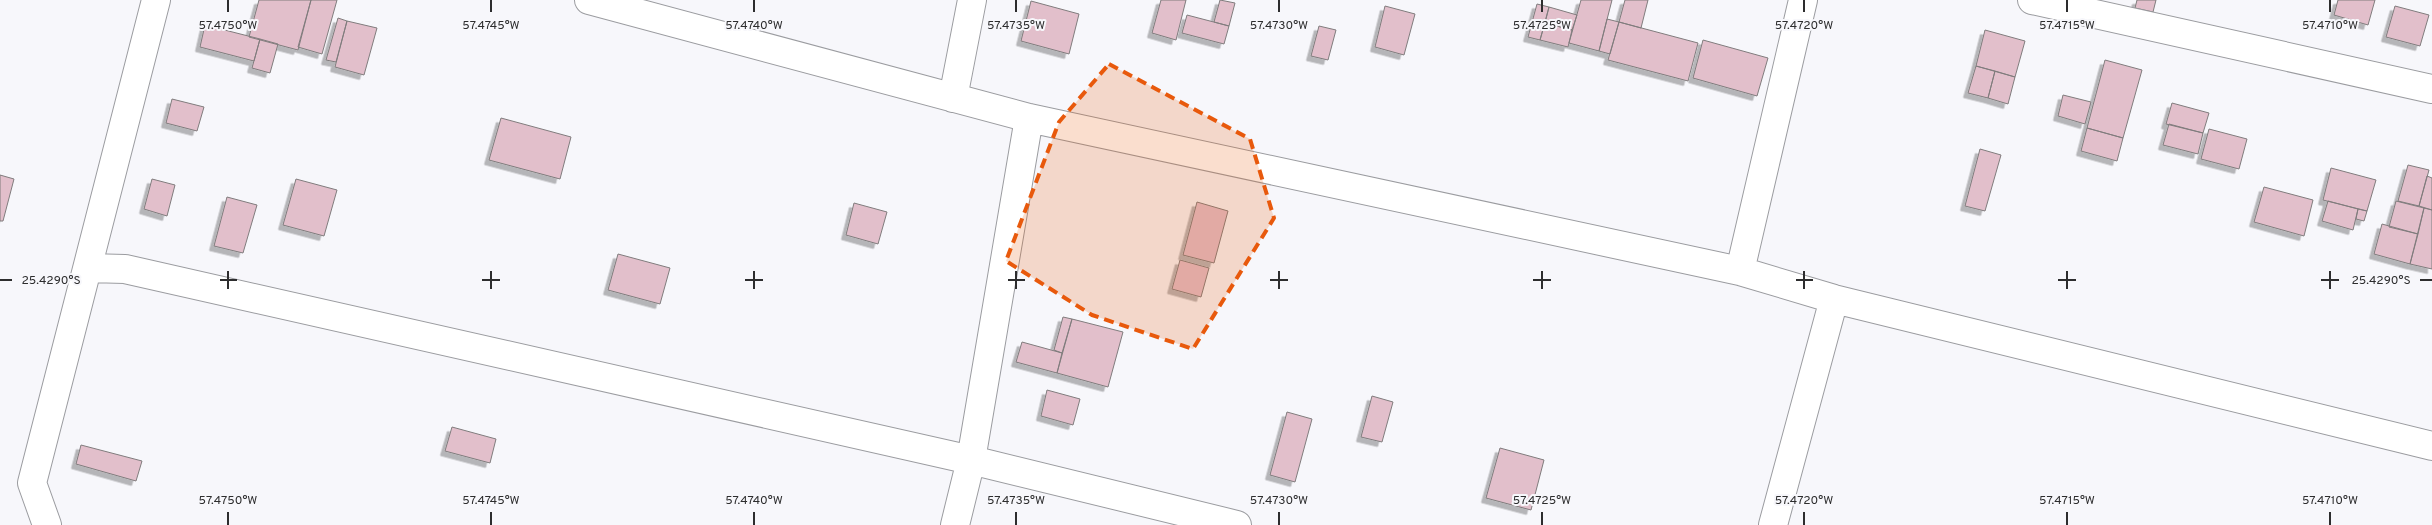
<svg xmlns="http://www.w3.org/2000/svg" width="2432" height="525" viewBox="0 0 2432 525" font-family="Overpass,sans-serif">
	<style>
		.building { fill: #e2bfcb; stroke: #807c7d; filter: url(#shadow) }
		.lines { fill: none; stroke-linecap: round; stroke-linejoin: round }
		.street-casing { stroke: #9b9ca0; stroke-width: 30 }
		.street { stroke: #fff; stroke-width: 28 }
		.marked { fill: #e8590c; fill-opacity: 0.2; stroke: #e8590c; stroke-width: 4; stroke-dasharray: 10 6; stroke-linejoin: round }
		.ticks { fill: none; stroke: #2d2d2e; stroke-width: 2 }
		.ticks-label { font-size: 12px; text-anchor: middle; fill: #2d2d2e; stroke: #f7f7fb; stroke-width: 4; stroke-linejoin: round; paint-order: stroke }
	</style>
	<defs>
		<filter id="shadow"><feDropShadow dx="-4.5" dy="4.5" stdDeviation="0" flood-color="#0004"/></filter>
	</defs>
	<rect width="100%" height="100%" fill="#f7f7fb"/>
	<path class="building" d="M259,0H311L298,50L249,37Z
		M311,0H337L322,54L298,47Z
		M1161,0H1186L1176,40L1152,33Z
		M1220,0L1235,3L1229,26L1214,22Z
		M1581,0H1612L1599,51L1569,43Z
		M1625,0H1648L1641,28L1619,22Z
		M2137,0H2156L2153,12L2135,8Z
		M2338,0H2375L2368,25L2334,15Z
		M1031,1L1079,14L1069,54L1021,41Z
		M1537,4L1549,7L1540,40L1528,37Z
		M1385,6L1415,14L1404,55L1375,47Z
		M2395,6L2429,15L2420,46L2386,37Z
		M1549,7L1577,15L1572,30L1545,23Z
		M1187,15L1229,26L1224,44L1182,33Z
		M338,18L347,21L336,62L326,60Z
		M1607,19L1619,22L1610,54L1599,51Z
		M347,21L377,28L364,75L335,67Z
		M1619,22L1698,43L1688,81L1608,60Z
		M1545,23L1572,30L1568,47L1540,40Z
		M205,25L260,39L254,61L200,47Z
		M1319,26L1336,30L1328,60L1311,56Z
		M1985,30L2025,41L2015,77L1976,66Z
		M260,39L278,44L270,73L252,68Z
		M1703,40L1768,58L1757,96L1693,78Z
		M2105,60L2142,70L2123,138L2087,128Z
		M1976,66L1995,71L1988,98L1968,93Z
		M1995,71L2015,77L2008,104L1988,98Z
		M2063,95L2091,102L2085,124L2058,116Z
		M172,99L204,107L197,131L166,123Z
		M2172,103L2209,113L2203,133L2166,124Z
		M501,118L571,137L560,179L489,160Z
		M2169,124L2203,133L2198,154L2163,145Z
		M2087,128L2123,138L2117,161L2081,151Z
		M2209,129L2247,139L2239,169L2201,159Z
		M1980,149L2001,155L1985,211L1965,206Z
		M2408,165L2429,170L2419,206L2398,201Z
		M2331,168L2376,180L2367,211L2323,200Z
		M0,175L14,179L3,221H0Z
		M2427,176L2432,178V210L2419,206Z
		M152,179L175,185L167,216L144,209Z
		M296,179L337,190L324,236L283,225Z
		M2264,187L2313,200L2304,236L2254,222Z
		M227,197L257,205L243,253L214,246Z
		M2328,201L2358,209L2353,230L2322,221Z
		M2396,201L2424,208L2418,234L2389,227Z
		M1197,202L1228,211L1214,263L1183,255Z
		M854,203L887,212L878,244L846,235Z
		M2424,208L2432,210V269L2410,264Z
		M2358,209L2367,211L2364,221L2356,219Z
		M2382,224L2418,234L2410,264L2374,254Z
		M618,254L670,268L660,304L608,290Z
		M1180,260L1209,268L1201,297L1172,289Z
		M1063,317L1072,319L1062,353L1054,350Z
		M1072,319L1123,332L1108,387L1057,373Z
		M1022,342L1062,353L1057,373L1016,362Z
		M1047,390L1080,399L1073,425L1041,416Z
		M1372,396L1393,402L1382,442L1361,437Z
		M1287,412L1312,419L1295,482L1270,475Z
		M452,427L496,439L490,463L445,451Z
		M81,445L142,461L136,481L76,464Z
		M1500,448L1544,460L1531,510L1486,498Z"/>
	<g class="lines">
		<defs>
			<path id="street" d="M589,0L1029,118L1740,271L1834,299L2432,446
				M2032,0L2432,89
				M953,98L972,0
				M88,268L125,269L971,460L1237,525
				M1740,271L1803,0
				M47,525L32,483L156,0
				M955,525L971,460L1029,118
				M1773,525L1834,299"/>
		</defs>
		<use href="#street" class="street-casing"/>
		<use href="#street" class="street"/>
	</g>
	<path class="marked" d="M1109,64L1250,139L1274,218L1193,349L1092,315L1006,261L1059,122Z"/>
	<path class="ticks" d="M228,0V12M491,0V12M754,0V12M1016,0V12M1279,0V12M1542,0V12M1804,0V12M2067,0V12M2330,0V12M228,271V289M491,271V289M754,271V289M1016,271V289M1279,271V289M1542,271V289M1804,271V289M2067,271V289M2330,271V289M0,280H12M220,280H237M482,280H500M745,280H763M1008,280H1025M1270,280H1288M1533,280H1551M1796,280H1813M2058,280H2076M2321,280H2339M2420,280H2432M228,512V525M491,512V525M754,512V525M1016,512V525M1279,512V525M1542,512V525M1804,512V525M2067,512V525M2330,512V525"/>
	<g class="ticks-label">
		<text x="228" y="29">57.4750°W</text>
		<text x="491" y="29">57.4745°W</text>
		<text x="754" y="29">57.4740°W</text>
		<text x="1016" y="29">57.4735°W</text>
		<text x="1279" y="29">57.4730°W</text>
		<text x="1542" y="29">57.4725°W</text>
		<text x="1804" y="29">57.4720°W</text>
		<text x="2067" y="29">57.4715°W</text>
		<text x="2330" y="29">57.4710°W</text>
		<text x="51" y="284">25.4290°S</text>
		<text x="2381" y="284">25.4290°S</text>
		<text x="228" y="504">57.4750°W</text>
		<text x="491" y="504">57.4745°W</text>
		<text x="754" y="504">57.4740°W</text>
		<text x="1016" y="504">57.4735°W</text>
		<text x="1279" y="504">57.4730°W</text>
		<text x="1542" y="504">57.4725°W</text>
		<text x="1804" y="504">57.4720°W</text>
		<text x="2067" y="504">57.4715°W</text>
		<text x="2330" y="504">57.4710°W</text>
	</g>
</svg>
